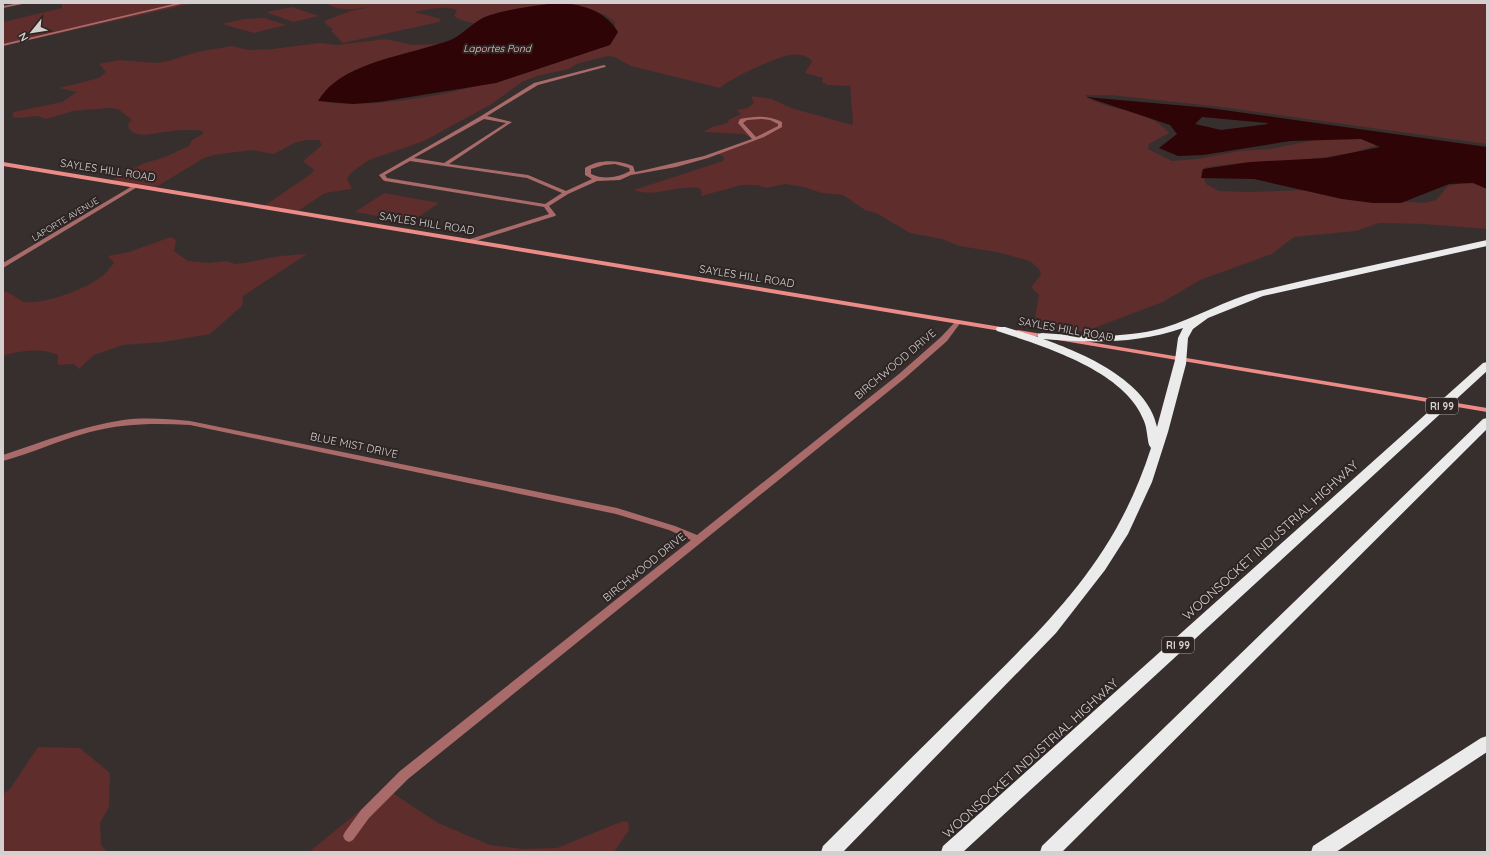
<svg xmlns="http://www.w3.org/2000/svg" width="1490" height="855" viewBox="0 0 1490 855" font-family="Quicksand,sans-serif">
	<style>
		.green { fill: #5e2d2c }
		.water { fill: #2e0406; fill-rule: evenodd }
		.lines { fill: none; stroke-linecap: round; stroke-linejoin: round }
		.service { fill: #a96b69; fill-rule: evenodd }
		.minor { fill: #a96b69; fill-rule: evenodd }
		.secondary { fill: #ec8b87; fill-rule: evenodd }
		.motorway { fill: #ebebeb; fill-rule: evenodd }
		.labels { text-anchor: middle; dominant-baseline: central; stroke-width: 4; stroke-linejoin: round; paint-order: stroke }
		.far-street-label { font-size: 9px; fill: #d5d0d0; stroke: #2d2524 }
		.far-water-label { font-size: 10px; font-style: italic; fill: #f7c4c1; stroke: #2d2524 }
		.shield { fill: #2d2524; stroke: #a39d9c; stroke-width: 1 }
		.shield-label { font-size: 10px; font-weight: bold; fill: #d5d0d0 }
		.street-label { font-size: 11px; fill: #d5d0d0; stroke: #2d2524 }
		.near-street-label { font-size: 13px; fill: #d5d0d0; stroke: #2d2524 }
	</style>
	<rect width="100%" height="100%" fill="#372f2e"/>
	<path class="green" d="M62,3H194L3,46V22L62,8Z
		M326,3H1487V144L1221,107L1111,95H1085C1108,114 1144,104 1169,133L1149,144L1148,149L1172,161L1197,159L1240,151L1270,149L1315,140L1367,137L1377,145L1356,152L1326,157L1286,162L1240,163L1207,167L1201,172L1206,184L1219,191L1248,192L1304,190L1408,202L1424,203L1436,200L1448,186L1465,182L1485,184L1487,185V229L1424,224L1379,223L1356,231L1294,237L1272,254L1200,280L1163,302L1094,328L1090,333L1037,326L1034,324L1039,295L1031,287L1041,275L1039,269L1030,261L997,252L959,246L942,239L910,233L876,213L865,210L843,195L822,193L804,187L785,184L766,188L757,185H742L701,196L702,192L699,188C675,185 655,198 634,190L723,161L724,157L717,153L730,150L752,139L744,134L703,132L712,127L727,123L730,119L741,114L737,110L747,108L754,103L751,96L772,99L791,108L852,125L853,123L850,86L828,85L822,82L823,78L805,73L812,61C806,54 795,54 786,56C775,58 729,79 720,88L631,66L615,57L608,56L576,64L569,69L537,76L522,82L490,105L424,141L369,160L352,172L347,178L352,189L325,193L298,211L264,206L311,174L314,170L303,161L322,145L319,140H307L294,143L274,154L251,150L214,155L204,158L156,187H147L112,180L142,164L165,157L189,146L192,140L203,134V131C193,129 176,130 165,132C153,133 139,139 129,129L128,124L132,120L118,109L109,108L73,111L46,119L38,116L16,118L12,116L14,112L62,102L77,92L59,88L99,78L106,72L99,64L119,60L156,63L168,61L197,52L232,46L248,50L272,49L320,43L337,45L386,39L412,45L440,44C397,53 360,77 323,99L325,102C377,109 454,94 505,78C542,67 578,49 614,34L615,23C596,0 532,6 503,13C496,14 483,22 478,23C471,24 460,20 454,16L457,10C444,5 429,9 415,12L441,19L439,22L343,43L331,31L333,29L328,26L324,21L351,11L370,7C353,9 341,12 326,3Z
		M292,7L319,16L293,22L266,12Z
		M264,18L286,25L254,33L222,24L243,19Z
		M384,193L439,203L411,222L355,212Z
		M171,237L176,240L174,251L188,261L209,263L227,261L235,264L244,263L280,256L307,254L243,296L242,306L210,334L163,342L123,345L94,355L79,369L74,364L58,365V355C42,348 20,350 3,356V291C14,294 15,298 22,301C39,307 88,288 101,277C106,274 110,267 114,263L108,256L129,252Z
		M38,747L80,748L110,773L109,807L100,823L101,845L107,852H3V794L10,789Z
		M391,792L438,823L490,845L523,849L557,848L623,821L628,822L629,830L614,852H309L380,794Z"/>
	<path class="water" d="M555,3C580,3 605,10 618,32L610,45L496,83L379,102L353,104L318,101C321,96 325,91 329,87C359,60 411,54 448,41C461,36 469,26 481,19C498,10 535,6 555,3Z
		M1086,97L1209,108L1487,147V189L1473,183L1449,184L1401,203H1373L1342,199L1254,179L1201,178L1203,169L1250,162L1326,158L1380,147L1361,139L1290,141L1203,155L1178,156L1159,148L1177,134L1170,125ZM1202,117L1267,123L1268,124L1221,130L1195,124Z"/>
	<g class="lines">
		<path class="service" d="M604,65L606,66L605,67L538,85L487,116L512,122L449,164L528,175L566,191L592,179L585,175V168C599,159 618,160 633,166L635,172L645,170L704,156L752,139L738,123L740,119C755,116 768,115 782,122V127L764,137L708,158L676,167L631,175L620,180L597,181L568,194L549,206L556,215L555,216L469,243L467,242V240L549,214L544,207L385,181L383,180L379,175L481,116L534,83ZM484,119L506,123L444,163L414,158ZM761,119L770,120L778,124V126L756,137L743,123L747,120ZM410,161L527,178L562,193L545,204L387,178L385,175ZM615,164L629,168L630,171C618,178 603,180 591,174V169L604,165Z"/>
		<path class="minor" d="M19,3H27L3,8V6Z
			M178,3H185L3,46V44Z
			M134,185L139,186L3,268V263Z
			M958,320L961,322L947,341L905,378L408,779L369,818L353,840L349,842L345,840L343,836L345,832L361,810L400,771L691,540L669,530L616,514L190,425C156,423 124,423 90,432C60,440 32,453 3,461V455C42,442 82,426 123,420C145,417 168,419 190,421L617,508L675,526L697,535L899,374L941,337L956,321Z"/>
		<path class="secondary" d="M3,162L1007,328L1010,330L1007,332L3,166Z
			M1018,330L1487,408V412L1016,333L1015,332L1016,331Z"/>
		<path class="motorway" d="M1487,240V246L1263,296L1208,318L1193,329L1188,338L1186,364L1168,432L1152,482L1128,534L1105,570L1056,633L843,852H821L823,846C871,798 919,750 967,703C1049,622 1115,561 1151,448L1149,445C1147,437 1147,428 1144,421C1126,371 1043,346 997,331L996,329L997,327H1005L1038,337V334L1042,333C1082,336 1124,339 1163,328C1196,318 1225,300 1259,291C1334,273 1411,257 1487,240ZM1183,328L1178,338L1175,360L1157,427C1148,381 1083,353 1043,339C1091,343 1137,344 1183,328Z
			M1487,362V371L963,852H941L943,846L1483,363Z
			M1487,418V429L1062,852H1040L1042,846L1483,419Z
			M1487,736V752L1336,852H1311L1313,846L1481,738Z"/>
	</g>
	<g class="labels">
		<g class="far-street-label">
			<text transform="translate(65 219) rotate(-31)">LAPORTE AVENUE</text>
		</g>
		<g class="far-water-label">
			<text x="497" y="48">Laportes Pond</text>
		</g>
		<g class="shield">
			<rect x="1426" y="398" width="32" height="16" rx="3"/>
			<rect x="1162" y="637" width="32" height="16" rx="3"/>
		</g>
		<g class="shield-label">
			<text x="1442" y="406">RI 99</text>
			<text x="1178" y="645">RI 99</text>
		</g>
		<g class="street-label">
			<text transform="translate(108 170) rotate(9)">SAYLES HILL ROAD</text>
			<text transform="translate(427 223) rotate(9)">SAYLES HILL ROAD</text>
			<text transform="translate(747 276) rotate(9)">SAYLES HILL ROAD</text>
			<text transform="translate(1066 329) rotate(10)">SAYLES HILL ROAD</text>
			<text transform="translate(895 364) rotate(-40)">BIRCHWOOD DRIVE</text>
			<text transform="translate(354 445) rotate(12)">BLUE MIST DRIVE</text>
			<text transform="translate(644 567) rotate(-39)">BIRCHWOOD DRIVE</text>
		</g>
		<g class="near-street-label">
			<text transform="translate(1270 540) rotate(-42)">WOONSOCKET INDUSTRIAL HIGHWAY</text>
			<text transform="translate(1030 758) rotate(-42)">WOONSOCKET INDUSTRIAL HIGHWAY</text>
		</g>
	</g>
	<rect width="1490" height="855" fill="none" stroke="#d5d0d0" stroke-width="8"/>
	<g transform="translate(32 32) rotate(240)" stroke="#2d2524" stroke-width="3" paint-order="stroke">
	<path d="M0-3L7 15L0 10L-7 15Z" fill="#d5d0d0"/>
	<text y="-6" font-size="11" font-weight="bold" text-anchor="middle" fill="#d5d0d0">N</text>
	</g>
</svg>
